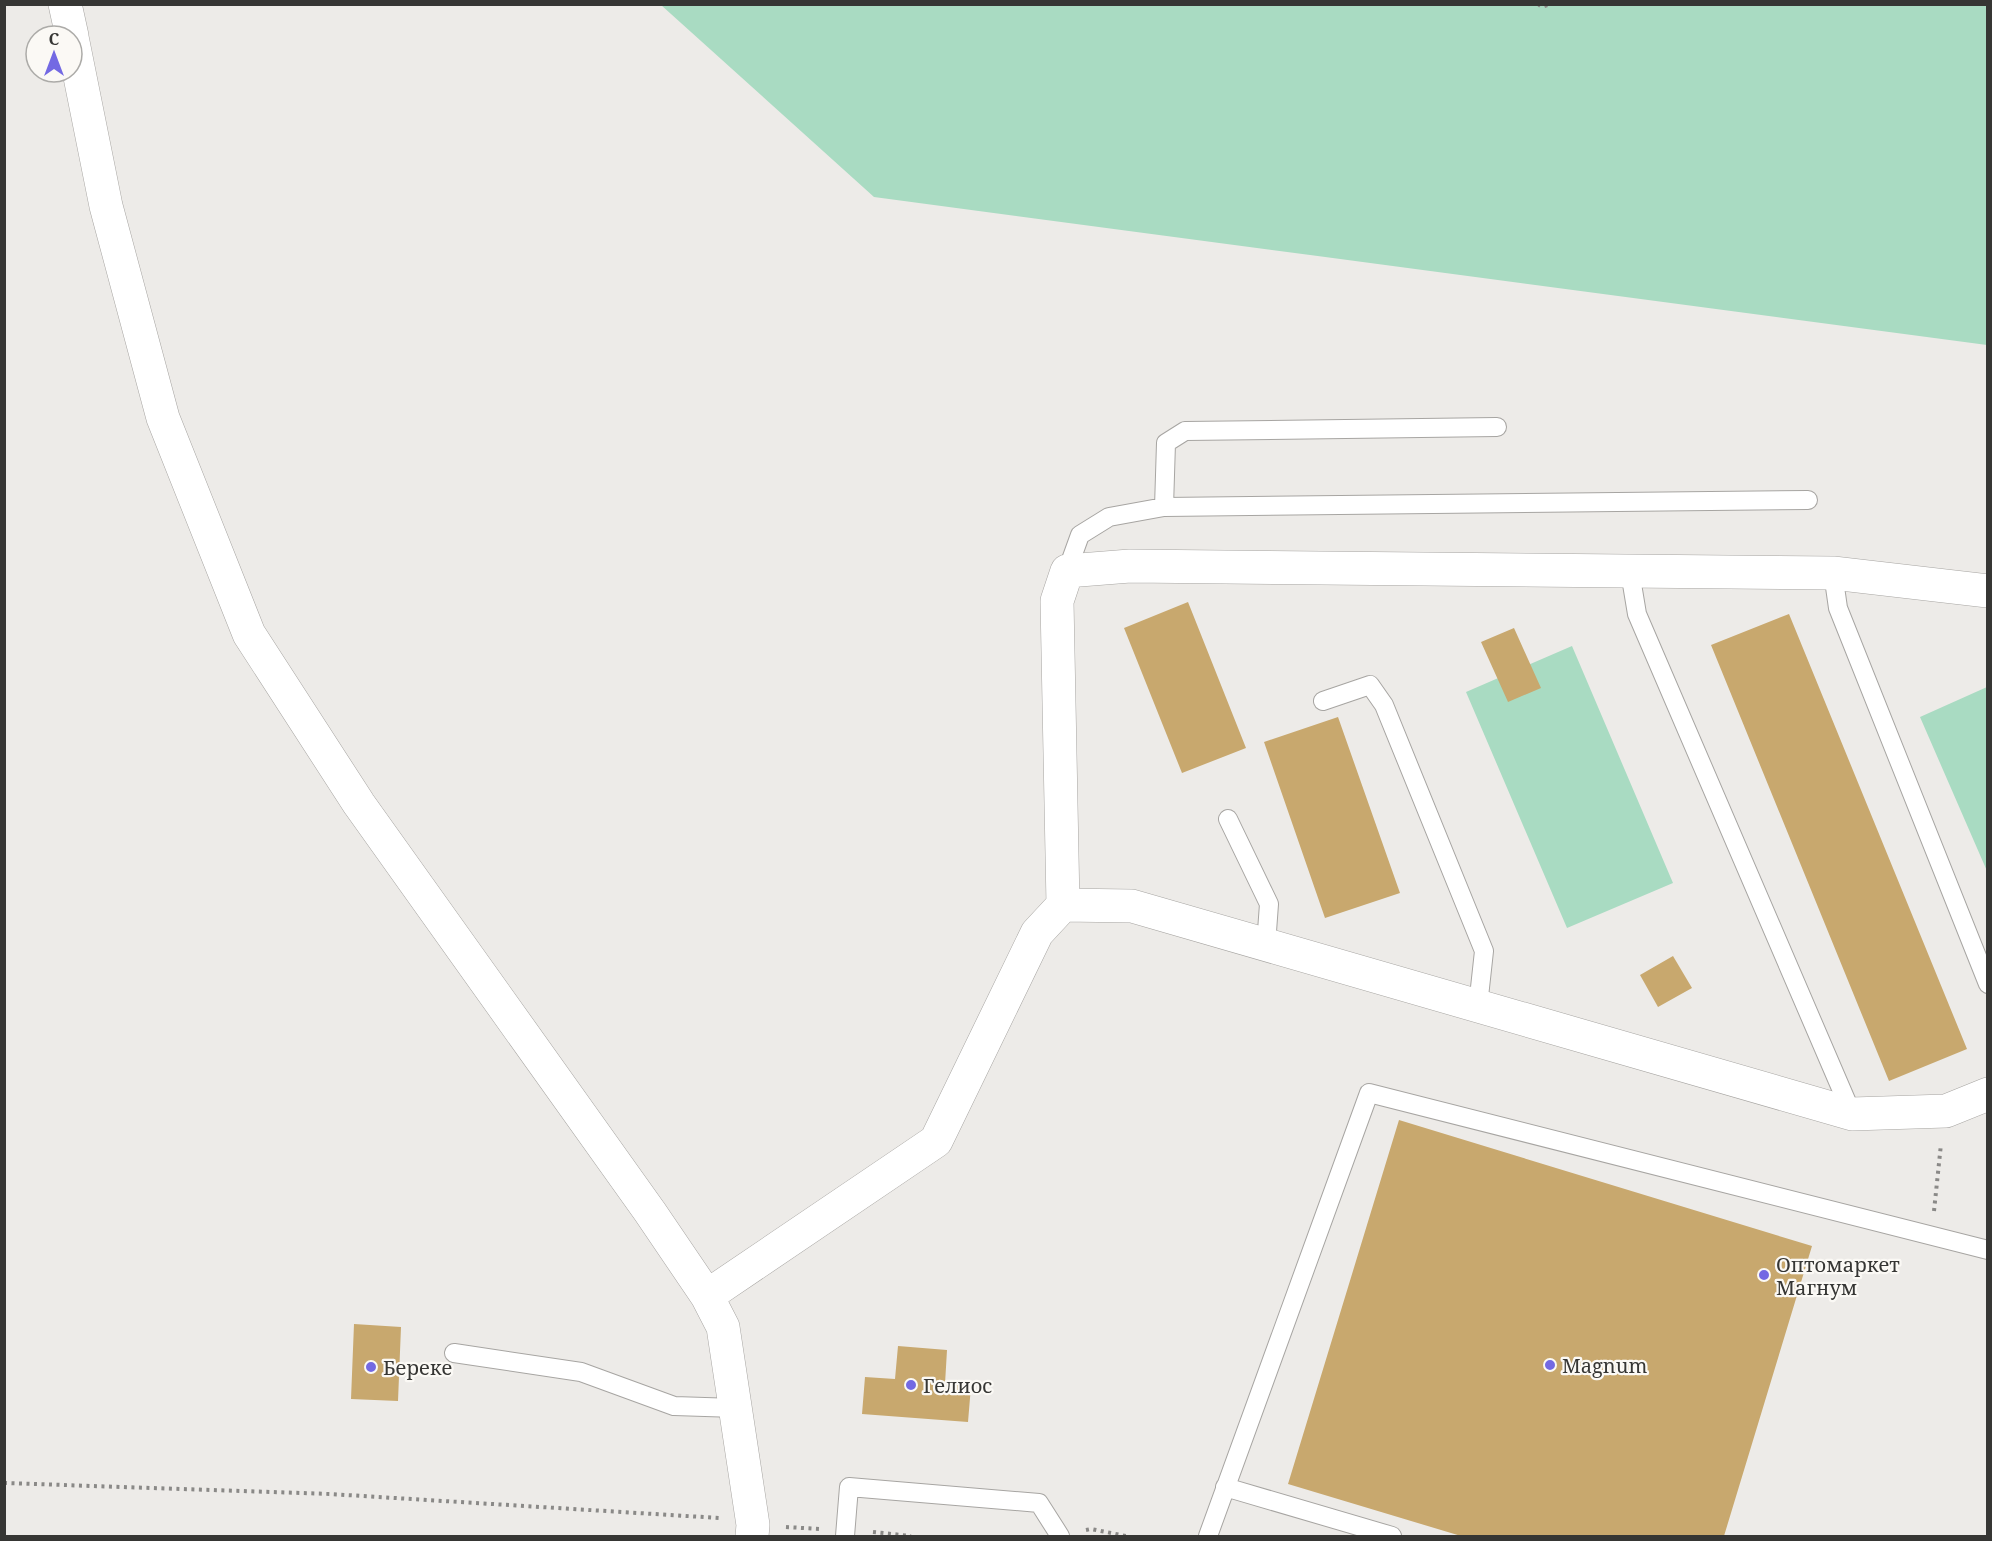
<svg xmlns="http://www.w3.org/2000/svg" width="1992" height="1541" viewBox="0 0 1992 1541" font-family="'Noto Serif',serif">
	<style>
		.green { fill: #a9dbc2 }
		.building { fill: #c8a86e }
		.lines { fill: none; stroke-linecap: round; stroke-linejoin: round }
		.lane-casing { stroke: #a7a5a2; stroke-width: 20 }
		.street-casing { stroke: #a7a5a2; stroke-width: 34 }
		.path { stroke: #8a8987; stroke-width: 4; stroke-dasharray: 3 4.5; stroke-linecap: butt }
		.lane { stroke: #fff; stroke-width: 18 }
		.street { stroke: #fff; stroke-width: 33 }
		.poi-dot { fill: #7369e3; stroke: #fbf9f5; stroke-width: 2 }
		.labels { text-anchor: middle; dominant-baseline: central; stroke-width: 4.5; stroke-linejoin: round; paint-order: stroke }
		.poi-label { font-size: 20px; fill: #363634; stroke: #fbf9f5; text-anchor: start }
	</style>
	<rect width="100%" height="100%" fill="#edebe8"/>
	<path class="green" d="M661,5H1987V345L874,197Z
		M1572,646L1673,883L1567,928L1466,692Z
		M1987,687V871L1920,717Z"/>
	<path class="building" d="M1188,602L1246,748L1182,773L1124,628Z
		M1789,614L1967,1049L1889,1081L1711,645Z
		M1514,628L1541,688L1508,702L1481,642Z
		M1338,717L1400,893L1325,918L1264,742Z
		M1673,956L1692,988L1658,1007L1640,975Z
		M1399,1120L1812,1246L1724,1536H1461L1288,1484Z
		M354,1324L401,1327L398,1401L351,1399Z
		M898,1346L947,1350L945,1384L971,1386L968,1422L862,1414L865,1377L895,1379Z"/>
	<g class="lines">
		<defs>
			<path id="lane" d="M1164,507L1166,443L1185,431L1497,427
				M1067,571L1080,535L1109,517L1164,507L1808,500
				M1630,572L1637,614L1852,1114
				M1833,573L1838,608L1988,984
				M1323,701L1370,685L1384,705L1484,951L1478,1006
				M1228,819L1269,904L1266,945
				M454,1353L581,1372L674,1406L736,1408
				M1225,1487L1392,1536
				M845,1536L849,1487L1039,1503L1060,1536
				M1208,1536L1369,1093L1988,1250"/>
			<path id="street" d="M65,4L72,36
				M72,37L106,206L163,418L249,634L359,804L650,1212L707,1296L723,1327L753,1525L752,1536
				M1063,905L1057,601L1067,571L1130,566L1833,573L1988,591
				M707,1296L936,1141L1037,933L1063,905L1132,906L1852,1114L1946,1111L1988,1094"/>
		</defs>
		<use href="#lane" class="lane-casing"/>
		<use href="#street" class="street-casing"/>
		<path class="path" d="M1538,4L1542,7L1550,4
			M1934,1211L1941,1144
			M4,1483L330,1494L719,1518
			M786,1527L820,1529
			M1086,1530L1091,1529L1126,1536
			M873,1532L911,1536"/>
		<use href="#lane" class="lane"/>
		<use href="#street" class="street"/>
	</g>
	<g class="poi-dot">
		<circle cx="1764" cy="1275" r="6"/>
		<circle cx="1550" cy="1365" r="6"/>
		<circle cx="371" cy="1367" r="6"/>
		<circle cx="911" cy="1385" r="6"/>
	</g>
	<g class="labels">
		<g class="poi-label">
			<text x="1776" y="1264">Оптомаркет<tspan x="1776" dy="23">Магнум</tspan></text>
			<text x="1562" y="1365">Magnum</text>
			<text x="383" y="1367">Береке</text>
			<text x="923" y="1385">Гелиос</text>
		</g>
	</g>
	<rect width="1992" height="1541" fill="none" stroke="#363634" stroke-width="12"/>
	<g transform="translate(54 54)"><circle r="28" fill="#fbf9f5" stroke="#acaba8" stroke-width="1.5"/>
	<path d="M0-4.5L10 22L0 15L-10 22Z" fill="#7369e3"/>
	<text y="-9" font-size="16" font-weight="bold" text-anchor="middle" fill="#363634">С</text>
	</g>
</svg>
